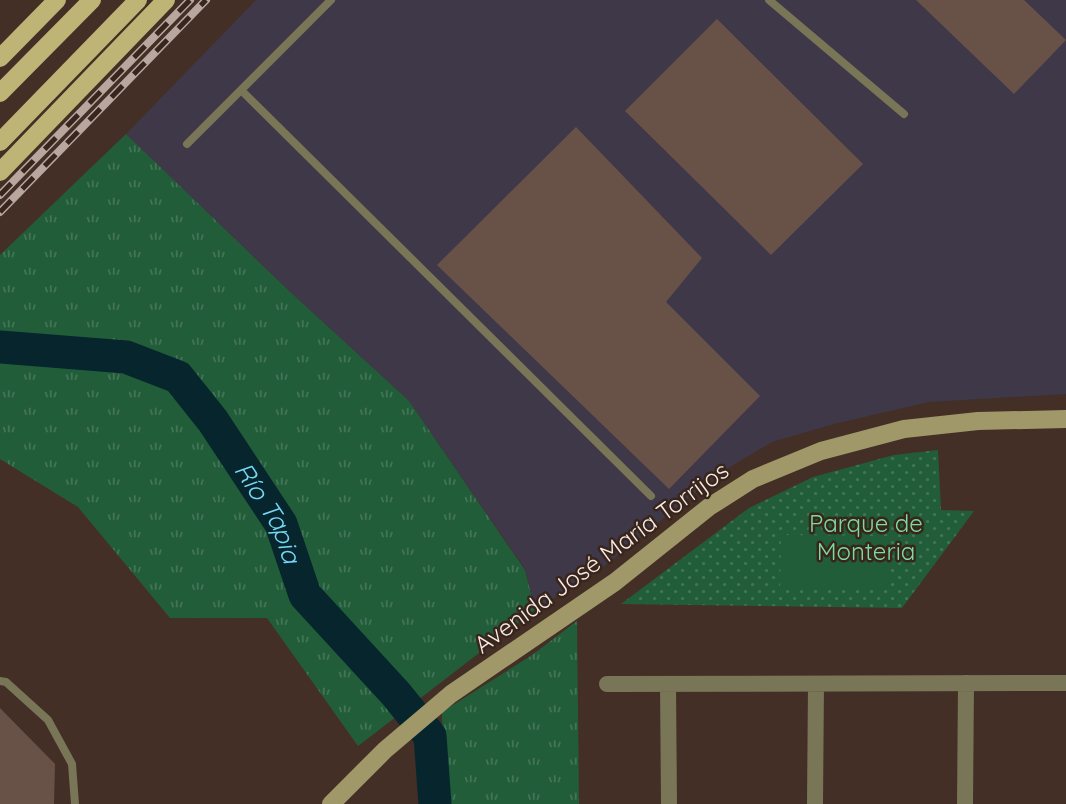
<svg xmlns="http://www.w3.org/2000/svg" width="1066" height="804" viewBox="0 0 1066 804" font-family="Quicksand,sans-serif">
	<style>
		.industrial { fill: #3f3849 }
		.grass { fill: url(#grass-tufts) }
		.park { fill: url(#park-dots) }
		.garden { fill: #225d3a }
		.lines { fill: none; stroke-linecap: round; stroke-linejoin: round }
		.river { stroke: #06252d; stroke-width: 33 }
		.building { fill: #685248 }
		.lane { stroke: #797557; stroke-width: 8 }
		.street { stroke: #797557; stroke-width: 16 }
		.secondary { stroke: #a09869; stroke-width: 18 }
		.primary { stroke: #beb476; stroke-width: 18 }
		.rail-casing { stroke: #b7a79f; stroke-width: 8 }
		.rail { stroke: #38251c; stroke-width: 5; stroke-dasharray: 16; stroke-linecap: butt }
		.labels { text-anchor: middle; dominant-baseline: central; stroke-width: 5; stroke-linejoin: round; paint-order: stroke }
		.park-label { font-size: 24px; fill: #7bdc9e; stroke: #38251c }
		.street-label { font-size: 24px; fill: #f9ebe5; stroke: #38251c }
		.water-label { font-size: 26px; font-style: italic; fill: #75d8f5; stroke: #38251c }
	</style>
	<defs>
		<pattern id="grass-tufts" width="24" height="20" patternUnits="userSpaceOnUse" patternTransform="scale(1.75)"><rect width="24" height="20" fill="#225d3a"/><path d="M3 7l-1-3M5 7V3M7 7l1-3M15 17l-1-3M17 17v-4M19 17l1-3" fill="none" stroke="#437456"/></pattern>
		<pattern id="park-dots" width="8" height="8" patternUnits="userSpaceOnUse" patternTransform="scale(1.75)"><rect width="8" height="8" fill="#225d3a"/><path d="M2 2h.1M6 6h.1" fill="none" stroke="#437456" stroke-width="1.8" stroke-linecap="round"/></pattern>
	</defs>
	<rect width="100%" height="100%" fill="#432f25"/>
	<path class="industrial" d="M256,0H1066V394L929,402L834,424L772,442L718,474L601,569L535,610L525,569L409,401L287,289L126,134Z"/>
	<path class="grass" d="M126,134L287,289L409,401L525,570L535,610L358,746L267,618H170L78,507L0,459V255Z
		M577,621L579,804H443L442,712L532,655Z"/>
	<path class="park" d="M938,450L941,510L974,511L902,608L621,604L749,508L813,477L894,455Z"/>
	<path class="garden" d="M781,535L889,536L888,589H780Z"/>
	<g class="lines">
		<path class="river" id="s1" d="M0,347L126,357L178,377L213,421L281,524L305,595L396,694L430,736L435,804"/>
	</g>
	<path class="building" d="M916,0H1024L1066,40L1014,94Z
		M717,19L863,164L771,255L625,111Z
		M576,127L702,258L666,302L760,396L669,489L437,265Z
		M0,708L55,764L54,804H0Z"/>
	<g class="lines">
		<path class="lane" d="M769,0L904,114
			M241,90L651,496
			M187,144L331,0
			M0,681L6,682L48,720L72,764L75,804"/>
		<path class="street" d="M607,684L1066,683
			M668,684L669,804
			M815,804L816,684
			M965,804L966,683"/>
		<path class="secondary" d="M331,804L385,750L451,694L615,582L709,507L753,479L821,451L904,429L978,421L1066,419"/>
		<path class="primary" d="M0,58L57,0
			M0,93L92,0
			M0,142L138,0
			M0,172L166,0"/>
		<defs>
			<path id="rail" d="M0,195L190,0
				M0,212L206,0"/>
		</defs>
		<use href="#rail" class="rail-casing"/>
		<use href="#rail" class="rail"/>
	</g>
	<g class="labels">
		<g class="park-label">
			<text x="866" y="523">Parque de<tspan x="866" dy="28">Monteria</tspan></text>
		</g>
		<g class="street-label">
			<text transform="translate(601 557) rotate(-36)">Avenida José María Torrijos</text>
		</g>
		<g class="water-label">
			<text stroke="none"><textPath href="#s1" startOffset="346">Río Tapia</textPath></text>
		</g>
	</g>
</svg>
